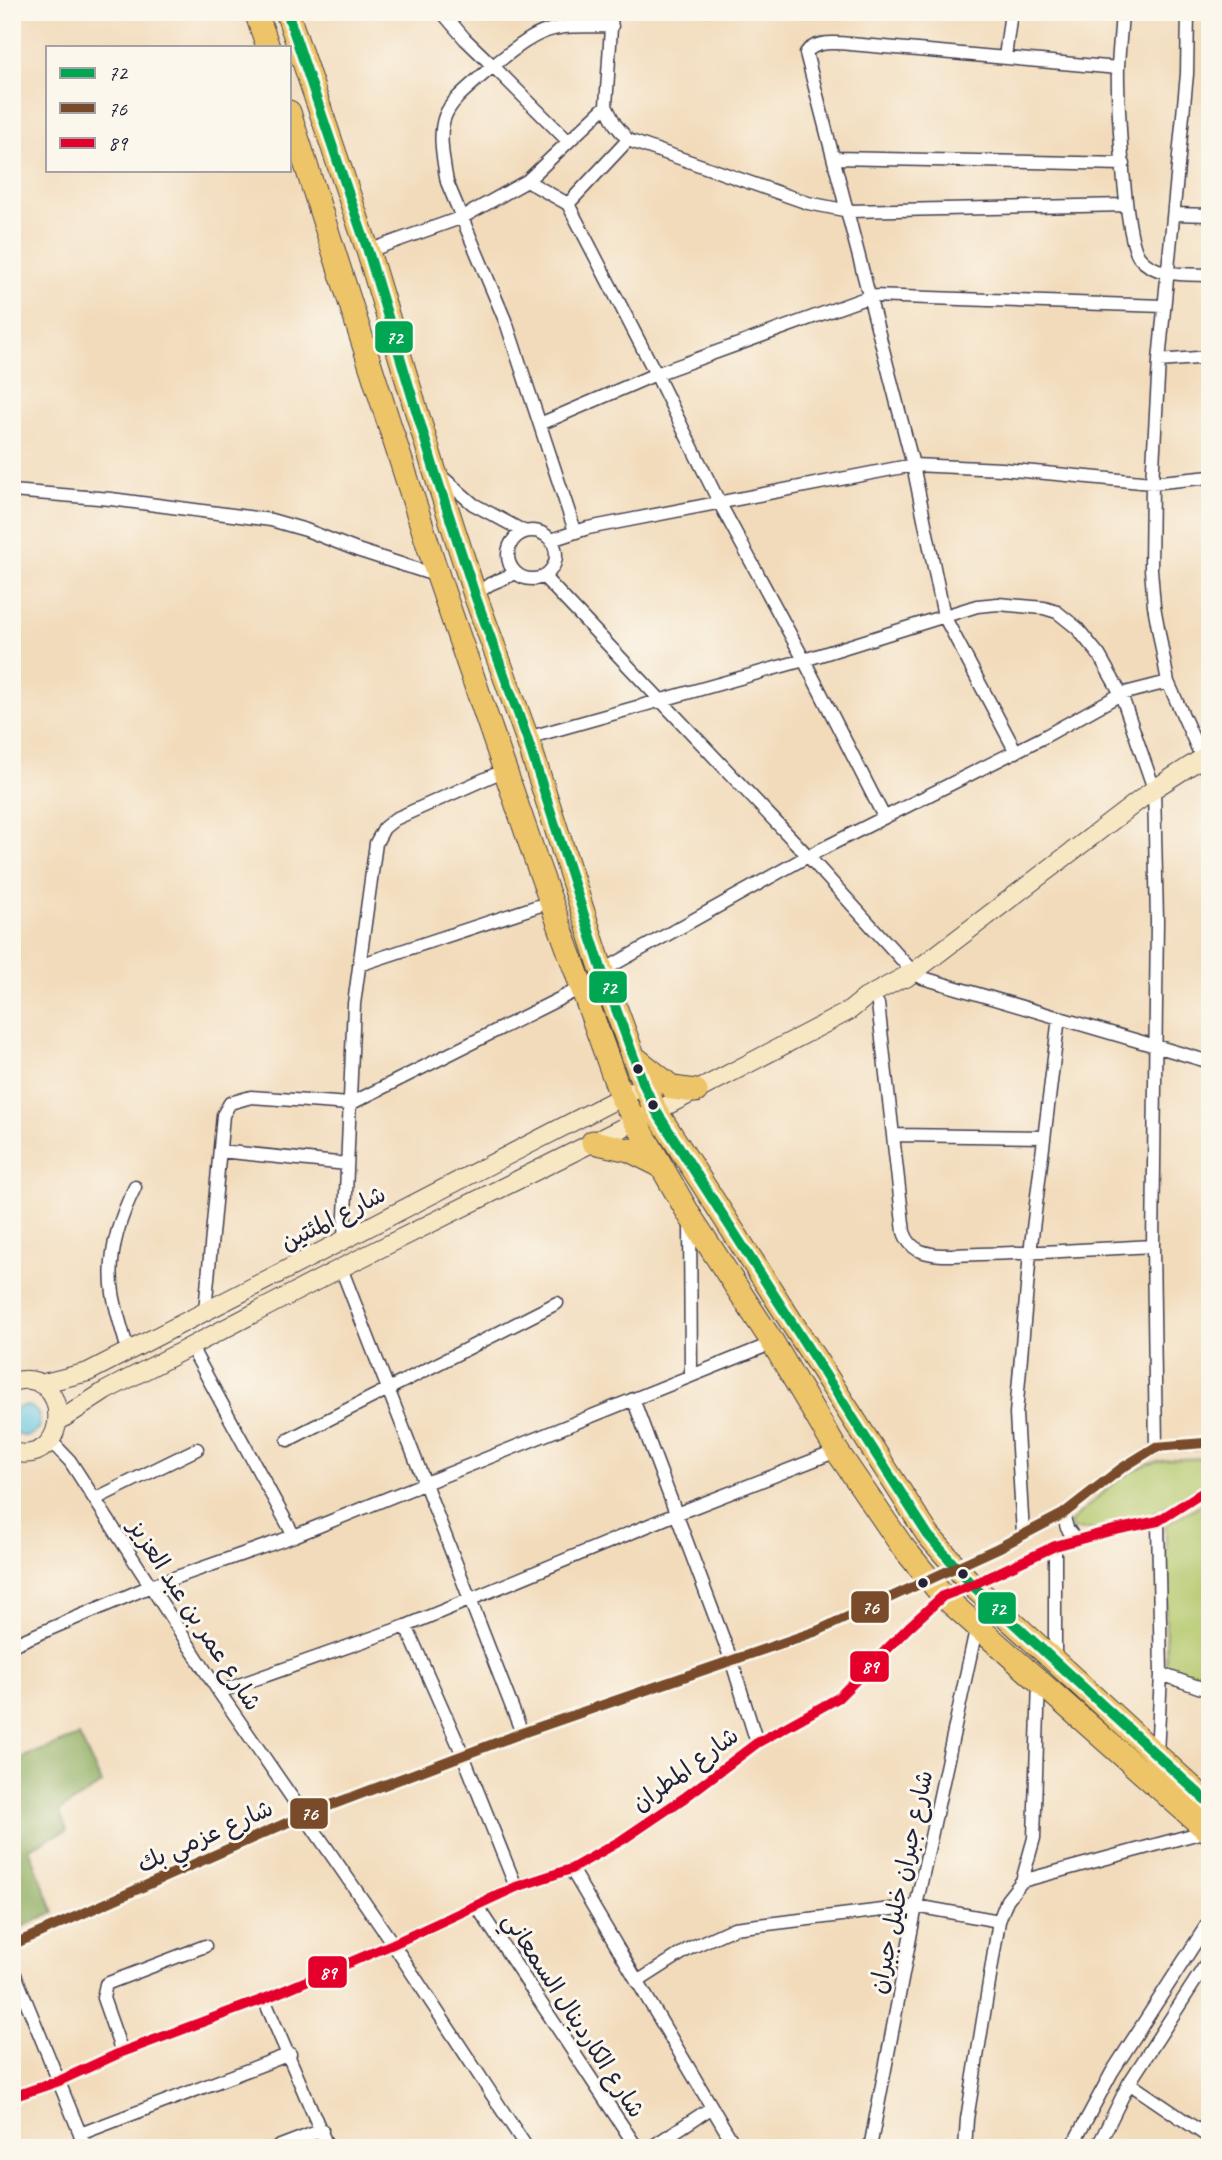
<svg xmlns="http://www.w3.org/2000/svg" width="1222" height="2160" viewBox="0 0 1222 2160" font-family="Caveat,'Playpen Sans Arabic',sans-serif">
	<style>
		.green { fill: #b2c76b; stroke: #6a7453; stroke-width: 2 }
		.forest { fill: #8dac5f; stroke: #58674d; stroke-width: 2 }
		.water { fill: #60c2de; stroke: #41728c; stroke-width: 2 }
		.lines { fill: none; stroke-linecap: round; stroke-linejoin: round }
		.street-casing { stroke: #413e4e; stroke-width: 15 }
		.secondary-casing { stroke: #413e4e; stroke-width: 20 }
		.highway-casing { stroke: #413e4e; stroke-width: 25 }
		.street { stroke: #fff; stroke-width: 12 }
		.secondary { stroke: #f8e7c3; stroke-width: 18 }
		.highway { stroke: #eec469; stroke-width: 23 }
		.bus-1-casing { stroke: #fbf7ec; stroke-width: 16 }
		.bus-2-casing { stroke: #fbf7ec; stroke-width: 16 }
		.bus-3-casing { stroke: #fbf7ec; stroke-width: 16 }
		.bus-1 { stroke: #00a651; stroke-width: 10 }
		.bus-2 { stroke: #7a4b2a; stroke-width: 10 }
		.bus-3 { stroke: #e4002b; stroke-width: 10 }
		.bus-dot { fill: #22223b; stroke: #fbf7ec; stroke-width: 2.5 }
		.labels { text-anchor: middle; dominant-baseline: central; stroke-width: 6; stroke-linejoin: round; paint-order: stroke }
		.street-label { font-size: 24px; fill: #22223b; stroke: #fbf7ec }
		.line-badge { stroke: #fbf7ec; stroke-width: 2.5 }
		.badge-label { font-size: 19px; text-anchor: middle; font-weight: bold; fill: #fff }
	</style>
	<rect width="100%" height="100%" fill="#fbf7ec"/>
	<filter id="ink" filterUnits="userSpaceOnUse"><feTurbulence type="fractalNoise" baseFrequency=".0143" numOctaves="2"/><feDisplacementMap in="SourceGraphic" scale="14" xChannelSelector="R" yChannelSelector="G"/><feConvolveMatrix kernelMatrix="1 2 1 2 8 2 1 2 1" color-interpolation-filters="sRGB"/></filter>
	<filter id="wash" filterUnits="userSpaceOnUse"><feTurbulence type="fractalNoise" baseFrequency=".00686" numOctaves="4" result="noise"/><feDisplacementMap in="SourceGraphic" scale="28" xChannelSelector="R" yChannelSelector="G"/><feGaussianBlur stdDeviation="1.57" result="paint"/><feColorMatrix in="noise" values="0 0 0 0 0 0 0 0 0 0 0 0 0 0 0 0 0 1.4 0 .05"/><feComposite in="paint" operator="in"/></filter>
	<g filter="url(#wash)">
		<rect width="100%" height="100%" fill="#f2dbbb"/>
		<path class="green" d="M1210,1458V1480C1165,1511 1128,1530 1072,1530L1070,1523C1094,1502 1118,1474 1149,1464C1168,1458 1190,1459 1210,1458Z
			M1210,1499V1688L1166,1673V1525Z"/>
		<path class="forest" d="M79,1736L102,1784L59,1811L67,1830L29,1848L54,1913L12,1931V1761Z"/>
		<path class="water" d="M10 1421a15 15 0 1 1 30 0a15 15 0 1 1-30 0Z"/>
	</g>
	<g filter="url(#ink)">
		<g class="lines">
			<defs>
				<path id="street" d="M442,12L465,39L493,66C544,25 548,26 612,26
					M612,12L606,106L615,124L628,140L808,203L849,211L1126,205
					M1122,12C1121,30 1119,48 1118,66C1117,96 1124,237 1139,257C1154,277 1188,274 1210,275
					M1188,12L1187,74L1159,361L1152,483L1151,569L1154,606L1168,682L1210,776
					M1005,57L1011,12
					M568,141L493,66C442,110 434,111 447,182L507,325L575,531
					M834,158L1124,164
					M527,181L568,204L656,374L719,502L804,660L884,817
					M568,204L628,140
					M1174,214L1210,215
					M368,251L463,217L527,181L606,106
					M1159,361L1210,357
					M540,424L656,374L871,296L1164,306
					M441,476L473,504L525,532
					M12,491L111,499L271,520L306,530L357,550L438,576
					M508 555a24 24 0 1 1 48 0a24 24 0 1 1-48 0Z
					M551,540L588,528L913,465L1002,469L1152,483L1210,477
					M543,576L808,856L913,972L923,978L1210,1062
					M475,595L490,584L516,573
					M527,738L804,660L977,606L998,604L1044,608L1057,612L1077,628L1099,655L1121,694L1154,789L1157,921L1153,1246L1156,1447
					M1016,752L944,616L913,465L806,53C816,38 846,44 862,45L1118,68
					M359,965L550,902
					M602,971L808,856L1042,738L1121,694L1168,682
					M878,1004L904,1232C907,1241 913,1248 921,1251C939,1258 962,1254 980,1254C1038,1253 1095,1249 1153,1246
					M893,1135L1044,1137
					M220,1151L347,1164
					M690,1220L691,1375
					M344,1240L354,1004L376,843L384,828L395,819L505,770
					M341,1268L522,1733
					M205,1311L223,1115L230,1103L251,1097L350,1104L581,988
					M191,1347L294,1536
					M128,1351C123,1332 116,1312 113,1293C107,1256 119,1219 135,1187
					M633,1399L732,1662L757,1743
					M50,1440L70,1461L219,1692L393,1944L527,2148
					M288,1440L557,1303
					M95,1499L197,1449
					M1063,1514L1067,1528L1075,1539
					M1023,1534L1016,1414L1030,1253L1059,1017
					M406,1626L463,1755L516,1887
					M12,1645L151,1586L294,1536L773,1343
					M1055,1659V1546
					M1161,1674L1210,1691
					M219,1692L406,1626L676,1514L837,1451
					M1157,1755L1161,1674L1158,1521
					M571,1869L736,2148
					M1022,1881L1207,1831
					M476,1905L637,2148
					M12,1945L302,1816L522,1733L817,1631L998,1548L1063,1514L1122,1468L1156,1447L1210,1443
					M12,1967L86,2148
					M637,1982L690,1948L734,1928L916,1906L999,1921
					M264,1999L328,2148
					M122,2052L103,1998L106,1984L205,1946
					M1129,2083L1210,2138
					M12,2097L59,2081L122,2052L264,1999L393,1944L516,1887L571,1869L622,1840L684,1798L757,1743L838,1698L909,1627L943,1596L972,1585L1055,1546L1110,1531L1158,1521L1210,1488
					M80,2134L290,2054
					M275,2148L322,2130
					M650,2148L711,2108
					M870,2148L916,1906L977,1625
					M965,2148L967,2119L999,1921L1007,1900L1022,1881L1034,1838L1039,1680
					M1071,2148L1112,2072L1210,1920
					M1097,2148L1129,2083L1210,1958"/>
				<path id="secondary" d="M906,978L1154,789L1210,753
					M12,1382C72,1364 73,1468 12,1452
					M40,1384L88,1372L644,1085
					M59,1421L105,1391L341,1268L696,1091L849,1011L865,998L913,972"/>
				<path id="highway" d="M256,12L268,47
					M287,12L368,251L434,469L475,595L527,738L602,971L644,1085L656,1111L928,1535L972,1585L1210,1804
					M289,112L438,576L537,863L621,1096L690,1216L773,1343L837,1451L902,1546L943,1596L1210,1833
					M634,1057L673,1088L696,1091
					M593,1142L629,1150L661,1166"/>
			</defs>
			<use href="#street" class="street-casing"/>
			<use href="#secondary" class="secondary-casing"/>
			<use href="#highway" class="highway-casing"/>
			<use href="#street" class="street"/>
			<use href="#secondary" class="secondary"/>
			<use href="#highway" class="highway"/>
			<defs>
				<path id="bus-1" d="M287,12L368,251L434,469L475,595L527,738L602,971L644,1085L656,1111L928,1535L972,1585L1210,1804"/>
				<path id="bus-2" d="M12,1945L302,1816L522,1733L817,1631L998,1548L1063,1514L1122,1468L1156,1447L1204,1443"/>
				<path id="bus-3" d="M12,2097L59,2081L122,2052L264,1999L393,1944L516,1887L571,1869L622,1840L684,1798L757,1743L838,1698L909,1627L943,1596L972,1585L1055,1546L1110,1531L1158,1521L1210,1488"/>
			</defs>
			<use href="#bus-1" class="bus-1-casing"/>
			<use href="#bus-2" class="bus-2-casing"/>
			<use href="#bus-3" class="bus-3-casing"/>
			<use href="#bus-1" class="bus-1"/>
			<use href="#bus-2" class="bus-2"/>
			<use href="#bus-3" class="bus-3"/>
		</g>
	</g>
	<g class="bus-dot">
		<circle cx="638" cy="1069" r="6"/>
		<circle cx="653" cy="1105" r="6"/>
		<circle cx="963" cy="1574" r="6"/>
		<circle cx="923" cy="1583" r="6"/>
	</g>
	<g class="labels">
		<g class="street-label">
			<text transform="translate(333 1218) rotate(-27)">شارع المئتين</text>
			<text transform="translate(195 1615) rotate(57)">شارع عمر بن عبد العزيز</text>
			<text transform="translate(685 1769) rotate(-36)">شارع المطران</text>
			<text transform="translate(205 1836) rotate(-24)">شارع عزمي بك</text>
			<text transform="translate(901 1882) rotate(-78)">شارع جبران خليل جبران</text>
			<text transform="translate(574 2015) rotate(57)">شارع الكاردينال السمعاني</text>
		</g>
	</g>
	<g class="line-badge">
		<rect x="374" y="320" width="40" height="34" rx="7" fill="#00a651"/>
		<rect x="588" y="970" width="40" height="34" rx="7" fill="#00a651"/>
		<rect x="850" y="1590" width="40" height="34" rx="7" fill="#7a4b2a"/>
		<rect x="977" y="1591" width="40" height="34" rx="7" fill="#00a651"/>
		<rect x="849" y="1650" width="41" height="33" rx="7" fill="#e4002b"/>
		<rect x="289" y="1797" width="40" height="33" rx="7" fill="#7a4b2a"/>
		<rect x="307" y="1955" width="41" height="34" rx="7" fill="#e4002b"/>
	</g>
	<g class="badge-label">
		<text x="394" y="344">72</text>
		<text x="608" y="994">72</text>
		<text x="870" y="1614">76</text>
		<text x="997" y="1615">72</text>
		<text x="870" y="1673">89</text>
		<text x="309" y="1820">76</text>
		<text x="328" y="1979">89</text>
	</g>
	<rect width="1222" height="2160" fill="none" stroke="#fbf7ec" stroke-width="42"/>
	<rect x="46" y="46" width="245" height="126" fill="#fbf7ec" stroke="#a4a2a5" stroke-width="2"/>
	<rect x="60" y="68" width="35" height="10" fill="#00a651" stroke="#a4a2a5" stroke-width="2"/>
	<text x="108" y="80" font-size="21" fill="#22223b">72</text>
	<rect x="60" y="103" width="35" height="10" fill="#7a4b2a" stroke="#a4a2a5" stroke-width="2"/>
	<text x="108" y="116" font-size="21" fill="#22223b">76</text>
	<rect x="60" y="138" width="35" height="10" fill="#e4002b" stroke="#a4a2a5" stroke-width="2"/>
	<text x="108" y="150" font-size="21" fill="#22223b">89</text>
</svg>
